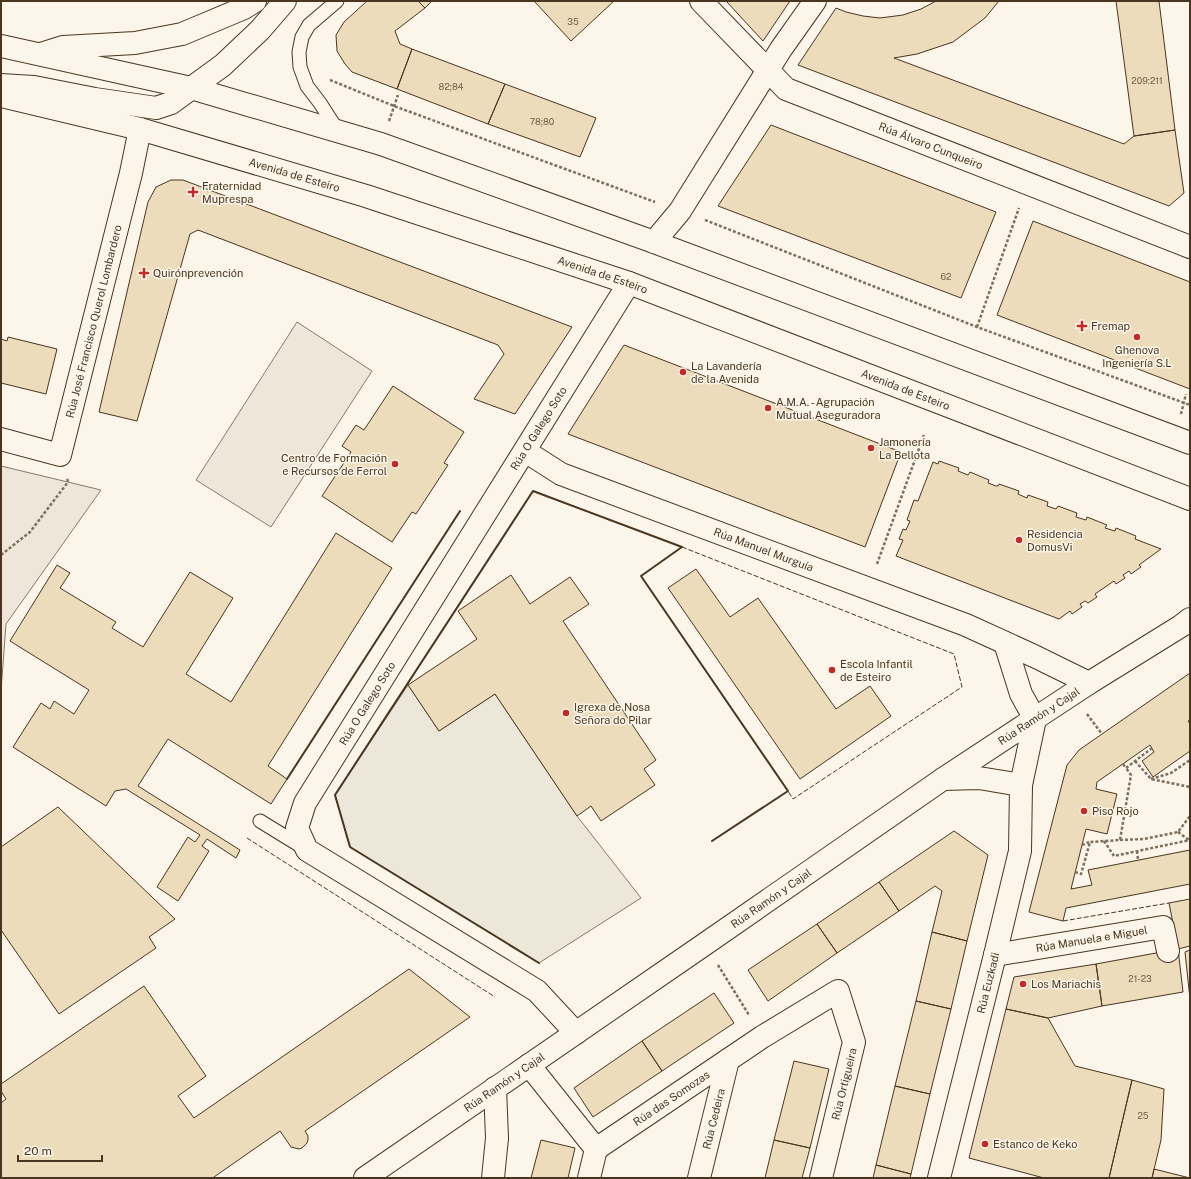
<svg xmlns="http://www.w3.org/2000/svg" width="1191" height="1179" viewBox="0 0 1191 1179" font-family="'Public Sans',sans-serif">
	<style>
		.green { fill: #ede6d9; stroke: #887966 }
		.parking { fill: #ede7d9; stroke: #887966 }
		.building { fill: #ecdcbc; stroke: #4a3520 }
		.lines { fill: none; stroke-linecap: round; stroke-linejoin: round }
		.service-casing { stroke: #4a3520; stroke-width: 15 }
		.minor-casing { stroke: #4a3520; stroke-width: 24 }
		.secondary-casing { stroke: #4a3520; stroke-width: 24 }
		.path { stroke: #7f6f5c; stroke-width: 2.5; stroke-dasharray: 3 2; stroke-linecap: butt }
		.service { stroke: #fbf6e9; stroke-width: 13 }
		.minor { stroke: #fbf6e9; stroke-width: 22 }
		.secondary { stroke: #fbf6e9; stroke-width: 22 }
		.fence { stroke: #4a3520; stroke-width: 1; stroke-dasharray: 5 2; stroke-linecap: butt }
		.wall { stroke: #4a3520; stroke-width: 2 }
		.poi-dot { fill: #c62828; stroke: #fbf6e9; stroke-width: 1.5 }
		.labels { text-anchor: middle; dominant-baseline: central; stroke-width: 3; stroke-linejoin: round; paint-order: stroke }
		.number-label { font-size: 9px; fill: #725f47 }
		.street-label { font-size: 11px; fill: #4a3520; stroke: #fbf6e9 }
		.poi-label { font-size: 11px; fill: #4a3520; stroke: #fbf6e9; text-anchor: start }
	</style>
	<rect width="100%" height="100%" fill="#fbf6e9"/>
	<path class="green" d="M297,322L372,371L271,527L196,480Z
		M1,466L101,490L6,624L1,691Z"/>
	<path class="parking" d="M408,685L439,731L495,694L577,816L641,898L539,963L350,847L335,795Z"/>
	<path class="building" d="M367,1H418L425,8L395,31L400,44L412,49L397,89L352,72L345,64L337,51L336,35L344,22Z
		M418,1H432L425,8Z
		M534,1H614L571,41Z
		M726,1H790L763,41Z
		M936,1H999L985,18L953,42L917,54L894,58L1124,144L1134,136L1175,130L1184,193L1169,206L798,65L836,8L846,12L863,16L880,18L903,15L921,9Z
		M1116,1H1159L1175,130L1134,136Z
		M412,49L505,84L488,124L397,89Z
		M505,84L596,118L580,157L488,124Z
		M771,125L996,212L961,298L718,206Z
		M171,180H183L572,327L515,414L474,399L504,354L498,345L198,230L190,234L137,421L99,412L148,202L156,187Z
		M1033,221L1190,282V389L997,315Z
		M8,337L57,349L46,394L1,383V339L7,341Z
		M624,345L901,452L865,547L568,434Z
		M393,386L464,432L444,463L448,465L416,514L412,512L392,542L322,496L351,452L342,446L356,425L364,430Z
		M939,461L959,468L958,471L968,475L970,472L989,480L988,483L996,486H998L999,484L1019,491L1018,494L1027,498L1028,495L1048,502L1047,506L1056,509L1058,506L1077,513L1076,517L1086,520L1087,517L1107,525L1105,528L1115,531L1116,528L1136,536L1135,539L1161,549L1139,565L1141,567L1131,574L1129,571L1123,575L1125,578L1116,584L1114,581L1095,594L1097,597L1088,603L1085,601L1080,604L1082,607L1072,614L1070,611L1059,619L896,556L903,540L899,539L903,529L906,530L910,521L907,520L914,500L918,501L933,462L938,464Z
		M336,533L392,568L268,766L287,779L271,804L168,739L138,786L240,850L236,858L207,839L202,846L209,851L178,901L157,887L188,837L195,842L200,835L126,789L115,791L106,806L13,747L41,703L50,709L54,701L74,714L89,690L10,641L57,565L70,573L60,588L116,622L112,628L143,647L190,572L233,598L186,674L231,702Z
		M696,569L730,617L758,598L836,709L870,686L891,716L800,779L668,588Z
		M511,575L530,604L570,577L589,604L563,621L656,760L644,769L655,785L601,821L591,806L577,816L495,694L439,731L408,685L477,639L458,611Z
		M1190,673V720L1188,721L1190,724V751L1153,777L1142,761L1154,752L1150,745L1097,782L1096,789L1117,794L1107,834L1086,829L1071,889L1092,885L1088,870L1190,850V884L1066,908L1063,921L1029,912L1067,765L1079,750Z
		M58,807L175,919L149,937L156,948L59,1014L1,930V847Z
		M954,831L988,855L967,941L932,932L942,891L935,886L899,911L879,882Z
		M879,882L899,911L837,953L817,924Z
		M1190,899V946L1178,949L1169,903Z
		M817,924L837,953L768,1001L748,970Z
		M932,932L967,941L951,1009L916,1001Z
		M1178,949L1183,992L1102,1006L1096,964Z
		M1190,950V999L1185,952Z
		M1096,964L1102,1006L1048,1018L1006,1009L1014,977Z
		M409,969L470,1017L305,1131L308,1136V1140L307,1143L302,1148L299,1149L291,1147L280,1131L214,1177V1178H2L1,1177V1103L6,1099L1,1091V1084L144,986L206,1076L178,1096L194,1118Z
		M714,993L734,1023L662,1071L642,1041Z
		M916,1001L951,1009L930,1094L895,1086Z
		M1006,1009L1048,1018L1075,1066L1132,1080L1109,1178H1044L969,1158Z
		M642,1041L662,1071L593,1117L574,1088Z
		M794,1061L829,1069L810,1148L774,1140Z
		M1132,1080L1164,1089L1161,1140L1152,1178H1109Z
		M895,1086L930,1094L911,1174L876,1165Z
		M541,1140L575,1148L568,1178H531Z
		M774,1140L810,1148L802,1178H765Z
		M876,1165L911,1174L910,1178H873Z
		M1154,1169L1190,1178H1152Z"/>
	<g class="lines">
		<defs>
			<path id="service" d="M337,1L309,25L302,37L299,52L300,67L307,86L320,103L338,131
				M260,821L304,848"/>
			<g id="minor">
				<path id="s1" d="M701,1L786,89L1190,247"/>
				<path d="M41,54L63,47L135,43L182,34L244,8L255,1"/>
				<path d="M1,85L34,87L95,99L156,108L171,103L223,65L260,30L285,1"/>
				<path d="M654,242L680,211L781,49L815,1"/>
				<path id="s2" d="M1,439L60,455L131,173L140,129"/>
				<path id="s3" d="M525,451L561,474L966,625L1034,656L1089,683"/>
				<path d="M1005,643L1021,694L1035,719"/>
				<path d="M943,779L979,778L1021,785"/>
				<path id="s4" d="M995,955L1163,927L1168,951"/>
				<path id="s5" d="M576,1033L537,991L307,850L297,828L305,803L629,283"/>
				<path d="M529,1065L596,1149"/>
				<path id="s6" d="M596,1149L762,1037L838,991L854,1042L821,1178"/>
				<path id="s7" d="M365,1178L705,944L943,779L1089,683L1181,626L1190,619"/>
				<path d="M493,1178L497,1138L495,1088"/>
				<path d="M589,1178L596,1149"/>
				<path id="s8" d="M699,1178L728,1060"/>
				<path id="s9" d="M939,1178L995,955L1020,851L1021,785L1035,719"/>
			</g>
			<g id="secondary">
				<path d="M1,46L191,88L381,144L654,242L1190,443"/>
				<path id="s10" d="M1,96L140,129L366,196L629,283L1190,499"/>
			</g>
		</defs>
		<use href="#service" class="service-casing"/>
		<use href="#minor" class="minor-casing"/>
		<use href="#secondary" class="secondary-casing"/>
		<path class="path" d="M330,80L394,106L655,202
			M389,121L398,95
			M705,220L977,327L1190,405
			M977,327L1019,208
			M1181,414L1186,394
			M1,555L30,532L68,482L67,478
			M877,564L924,435
			M1087,714L1102,734
			M1135,761L1151,779L1190,787
			M1123,764L1126,768L1152,748
			M1151,779L1171,773L1190,760
			M1178,832L1189,840
			M1120,840L1144,839L1178,832L1190,816
			M1104,841L1114,856L1190,840
			M1082,845L1089,842
			M1137,851L1138,860
			M1075,872L1081,874L1090,842L1120,840L1131,775L1126,768
			M718,965L749,1015"/>
		<use href="#service" class="service"/>
		<use href="#minor" class="minor"/>
		<use href="#secondary" class="secondary"/>
		<path class="fence" d="M682,547L954,654L962,687L793,799L788,791
			M247,838L495,997
			M1063,921L1169,903"/>
		<path class="wall" d="M287,779L460,511
			M539,963L350,847L335,795L533,491L682,547L641,576L788,791L712,841"/>
	</g>
	<g class="poi-dot">
		<path d="M191 186h4v4h4v4h-4v4h-4v-4h-4v-4h4z"/>
		<path d="M142 267h4v4h4v4h-4v4h-4v-4h-4v-4h4z"/>
		<path d="M1080 320h4v4h4v4h-4v4h-4v-4h-4v-4h4z"/>
		<circle cx="1137" cy="337" r="4"/>
		<circle cx="683" cy="372" r="4"/>
		<circle cx="768" cy="408" r="4"/>
		<circle cx="871" cy="448" r="4"/>
		<circle cx="395" cy="464" r="4"/>
		<circle cx="1019" cy="540" r="4"/>
		<circle cx="832" cy="670" r="4"/>
		<circle cx="566" cy="713" r="4"/>
		<circle cx="1084" cy="811" r="4"/>
		<circle cx="1023" cy="984" r="4"/>
		<circle cx="985" cy="1144" r="4"/>
	</g>
	<g class="labels">
		<g class="number-label">
			<text x="573" y="21">35</text>
			<text x="1147" y="80">209:211</text>
			<text x="451" y="86">82;84</text>
			<text x="542" y="121">78;80</text>
			<text x="946" y="276">62</text>
			<text x="1140" y="978">21-23</text>
			<text x="1143" y="1115">25</text>
		</g>
		<g class="street-label">
			<text stroke="none"><textPath href="#s1" startOffset="278">Rúa Álvaro Cunqueiro</textPath></text>
			<text stroke="none"><textPath href="#s10" startOffset="304">Avenida de Esteiro</textPath></text>
			<text stroke="none"><textPath href="#s10" startOffset="628">Avenida de Esteiro</textPath></text>
			<text stroke="none"><textPath href="#s2" startOffset="199">Rúa José Francisco Querol Lombardero</textPath></text>
			<text stroke="none"><textPath href="#s10" startOffset="952">Avenida de Esteiro</textPath></text>
			<text stroke="none"><textPath href="#s5" startOffset="819">Rúa O Galego Soto</textPath></text>
			<text stroke="none"><textPath href="#s3" startOffset="259">Rúa Manuel Murguía</textPath></text>
			<text stroke="none"><textPath href="#s5" startOffset="495">Rúa O Galego Soto</textPath></text>
			<text stroke="none"><textPath href="#s7" startOffset="817">Rúa Ramón y Cajal</textPath></text>
			<text stroke="none"><textPath href="#s7" startOffset="493">Rúa Ramón y Cajal</textPath></text>
			<text stroke="none"><textPath href="#s4" startOffset="98">Rúa Manuela e Miguel</textPath></text>
			<text stroke="none"><textPath href="#s9" startOffset="201">Rúa Euzkadi</textPath></text>
			<text stroke="none"><textPath href="#s7" startOffset="169">Rúa Ramón y Cajal</textPath></text>
			<text transform="translate(844 1084) rotate(-76)">Rúa Ortigueira</text>
			<text stroke="none"><textPath href="#s6" startOffset="91">Rúa das Somozas</textPath></text>
			<text stroke="none"><textPath href="#s8" startOffset="61">Rúa Cedeira</textPath></text>
		</g>
		<g class="poi-label">
			<text x="202" y="186">Fraternidad<tspan x="202" dy="13">Muprespa</tspan></text>
			<text x="153" y="273">Quirónprevención</text>
			<text x="1091" y="326">Fremap</text>
			<text x="1137" y="350" text-anchor="middle">Ghenova<tspan x="1137" dy="13">Ingeniería S.L</tspan></text>
			<text x="691" y="366">La Lavandería<tspan x="691" dy="13">de la Avenida</tspan></text>
			<text x="776" y="402">A.M.A. - Agrupación<tspan x="776" dy="13">Mutual Aseguradora</tspan></text>
			<text x="879" y="442">Jamonería<tspan x="879" dy="13">La Bellota</tspan></text>
			<text x="387" y="458" text-anchor="end">Centro de Formación<tspan x="387" dy="13">e Recursos de Ferrol</tspan></text>
			<text x="1027" y="534">Residencia<tspan x="1027" dy="13">DomusVi</tspan></text>
			<text x="840" y="664">Escola Infantil<tspan x="840" dy="13">de Esteiro</tspan></text>
			<text x="574" y="707">Igrexa de Nosa<tspan x="574" dy="13">Señora do Pilar</tspan></text>
			<text x="1092" y="811">Piso Rojo</text>
			<text x="1031" y="984">Los Mariachis</text>
			<text x="993" y="1144">Estanco de Keko</text>
		</g>
	</g>
	<rect width="1191" height="1179" fill="none" stroke="#4a3520" stroke-width="4"/>
	<path d="M18 1155v6h84v-6" fill="none" stroke="#4a3520" stroke-width="2"/>
	<text x="24" y="1155" font-size="12" fill="#4a3520" stroke="#fbf6e9" stroke-width="3" paint-order="stroke">20 m</text>
</svg>
